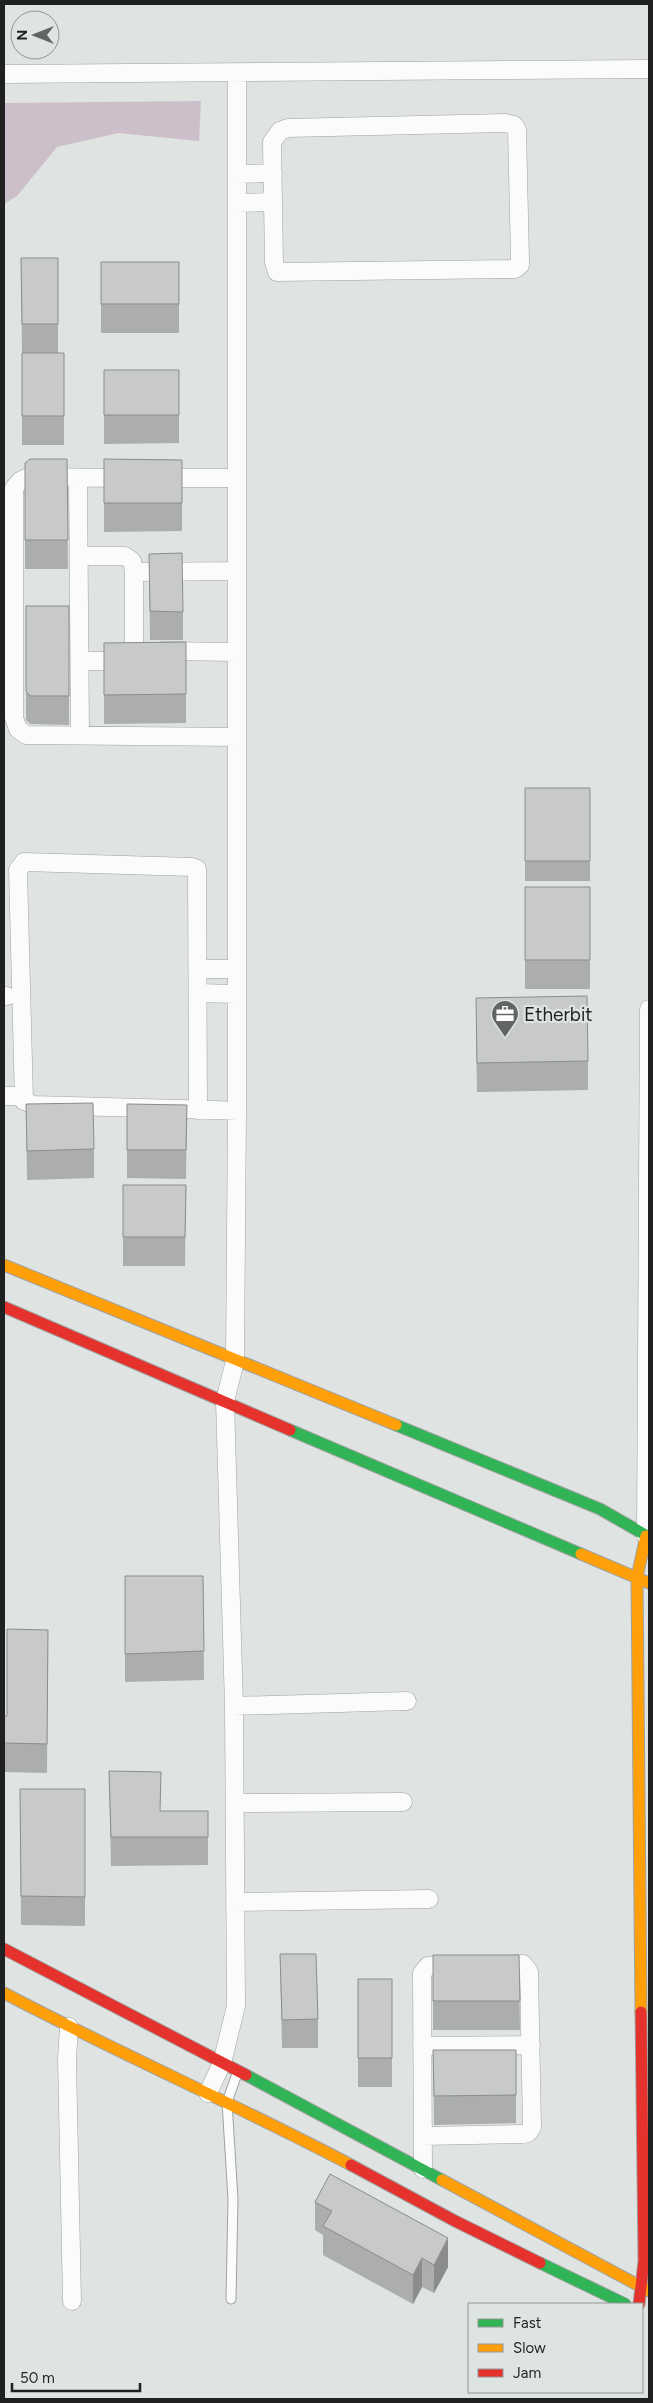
<svg xmlns="http://www.w3.org/2000/svg" width="653" height="2403" viewBox="0 0 653 2403" font-family="Figtree,sans-serif">
	<style>
		.forest { fill: #cdbfc9 }
		.lines { fill: none; stroke-linecap: round; stroke-linejoin: round }
		.lane-casing { stroke: #9fa2a1; stroke-width: 11 }
		.street-casing { stroke: #9fa2a1; stroke-width: 19 }
		.fast-casing { stroke: #9fa2a1; stroke-width: 13 }
		.slow-casing { stroke: #9fa2a1; stroke-width: 13 }
		.jam-casing { stroke: #9fa2a1; stroke-width: 13 }
		.lane { stroke: #fafbfa; stroke-width: 9 }
		.street { stroke: #fafbfa; stroke-width: 18 }
		.fast { stroke: #30b455; stroke-width: 11 }
		.slow { stroke: #ff9f0a; stroke-width: 11 }
		.jam { stroke: #e5322d; stroke-width: 11 }
		.wall { fill: #abaead }
		.shaded-wall { fill: #8b8d8d }
		.building { fill: #c7cac9; stroke: #8b8d8d }
		.labels { text-anchor: middle; dominant-baseline: central; stroke-width: 4.5; stroke-linejoin: round; paint-order: stroke }
		.poi-label { font-size: 19px; fill: #1f2120; stroke: #dee4e2; text-anchor: start }
	</style>
	<rect width="100%" height="100%" fill="#dfe3e1"/>
	<path class="forest" d="M201,101L199,141L118,133L57,147L17,196L4,204V103Z"/>
	<g class="lines">
		<defs>
			<path id="lane" d="M231,2299L233,2199L227,2102L238,2071"/>
			<path id="street" d="M4,74L649,69
				M505,123L514,125L517,130L520,259V265L515,269L277,272L274,262L272,142L280,131L288,128Z
				M237,174L273,173
				M237,203L273,202
				M78,478L80,735
				M127,478L28,477L20,481L14,488V718L18,729L26,735L237,737
				M158,478H237
				M80,556H125L132,561L134,572V650L132,657L127,661H80
				M134,572L237,571
				M162,651L237,652
				M198,969H237
				M198,993L237,994
				M4,996H7
				M4,1096H23
				M198,1110L197,869L192,867L24,862L18,870L24,1101L34,1105L215,1110L237,1111
				M646,1536L649,1009
				M234,1706L407,1701
				M235,1803L403,1802
				M235,1902L429,1899
				M69,2027L67,2059L72,2301
				M422,2046L531,2045
				M208,2093L222,2063L236,2006L234,1706L225,1401L235,1361L237,1111V73
				M423,2136L521,2134C527,2134 529,2133 532,2127L529,1972L523,1964L497,1965
				M423,2169L422,1973L428,1966H456"/>
			<path id="fast" d="M396,1425L600,1509L649,1537
				M290,1430L581,1554
				M246,2075L442,2180
				M540,2263L625,2304"/>
			<path id="slow" d="M4,1265L396,1425
				M581,1554L649,1583
				M4,1993C118,2053 237,2105 351,2165
				M641,2012L637,1577L646,1536
				M442,2180L649,2291"/>
			<path id="jam" d="M4,1307L290,1430
				M4,1949L246,2075
				M351,2165L455,2221L540,2263
				M639,2304L644,2261L641,2012"/>
		</defs>
		<use href="#lane" class="lane-casing"/>
		<use href="#street" class="street-casing"/>
		<use href="#fast" class="fast-casing"/>
		<use href="#slow" class="slow-casing"/>
		<use href="#jam" class="jam-casing"/>
		<use href="#lane" class="lane"/>
		<use href="#street" class="street"/>
		<use href="#fast" class="fast"/>
		<use href="#slow" class="slow"/>
		<use href="#jam" class="jam"/>
	</g>
	<path class="wall" d="M21,258H58V353H22Z
		M101,262H179V333H101Z
		M22,353H64V445H22Z
		M104,370H179V443L104,444Z
		M67,459L68,569H25V463Z
		M104,459L182,460V531L104,532Z
		M149,554L183,612V640H150Z
		M26,606H69V725L30,724L26,720Z
		M186,642V723L104,724V643Z
		M525,788H590V881H525Z
		M525,887H590V989H525Z
		M476,1027L588,1061V1090L477,1092Z
		M26,1104L94,1149V1178L27,1180Z
		M127,1104L187,1105L186,1179L127,1178Z
		M123,1185H186L185,1266H123Z
		M125,1576H203L204,1680L125,1682Z
		M48,1630L47,1773L4,1772V1716H7Z
		M109,1771L161,1811H208V1865L111,1866Z
		M20,1789H85V1926L21,1925Z
		M280,1954L318,2019V2048H282Z
		M433,1955H519L520,2030H433Z
		M358,1979H392V2087H358Z
		M433,2050H516V2123L434,2125Z
		M315,2202L448,2267L434,2293L422,2287L413,2304L323,2255V2235L315,2230Z"/>
	<path class="shaded-wall" d="M448,2238V2267L434,2293V2265Z
		M422,2258V2287L413,2304V2275Z"/>
	<path class="building" d="M21,258H58V324H22Z
		M101,262H179V304H101Z
		M22,353H64V416H22Z
		M104,370H179V415H104Z
		M30,459H67L68,540H25V463Z
		M104,459L182,460V503H104Z
		M182,553L183,612L150,611L149,554Z
		M26,606H69V696H30L26,691Z
		M186,642V694L104,695V643Z
		M525,788H590V861H525Z
		M525,887H590V960H525Z
		M587,996L588,1061L477,1063L476,998Z
		M93,1103L94,1149L27,1151L26,1104Z
		M127,1104L187,1105L186,1150H127Z
		M123,1185H186L185,1237H123Z
		M125,1576H203L204,1651L125,1654Z
		M7,1629L48,1630L47,1744L4,1743V1716H7Z
		M109,1771L161,1772L160,1811H208V1837H111Z
		M20,1789H85V1897L21,1896Z
		M280,1954H316L318,2019L282,2020Z
		M433,1955H519L520,2001H433Z
		M358,1979H392V2058H358Z
		M433,2050H516V2095L434,2096Z
		M330,2174L448,2238L434,2265L422,2258L413,2275L323,2226L332,2211L315,2202Z"/>
	<defs>
		<symbol id="office-pin" viewBox="-11 -11 22 30"><path d="M0 17L-7.5 6A9.5 9.5 0 1 1 7.5 6Z" fill="#626564" stroke="#dee4e2"/><path d="M-6-3h4V-5.5h4V-3h4V5H-6ZM-1-4.5V-3h2v-1.5ZM-6 0V1H6V0Z" fill="#fff"/></symbol>
	</defs>
	<g fill-rule="evenodd">
		<use href="#office-pin" x="489" y="998" width="32" height="43"/>
	</g>
	<g class="labels">
		<g class="poi-label">
			<text x="524" y="1014">Etherbit</text>
		</g>
	</g>
	<rect width="653" height="2403" fill="none" stroke="#1f2120" stroke-width="10"/>
	<rect x="468" y="2303" width="175" height="90" fill="#dee4e2" stroke="#929694"/>
	<rect x="478" y="2319" width="25" height="8" fill="#30b455" stroke="#929694"/>
	<text x="513" y="2328" font-size="15" fill="#1f2120">Fast</text>
	<rect x="478" y="2344" width="25" height="8" fill="#ff9f0a" stroke="#929694"/>
	<text x="513" y="2353" font-size="15" fill="#1f2120">Slow</text>
	<rect x="478" y="2369" width="25" height="8" fill="#e5322d" stroke="#929694"/>
	<text x="513" y="2378" font-size="15" fill="#1f2120">Jam</text>
	<g transform="translate(35 35) rotate(270)"><circle r="24" fill="#dee4e2" stroke="#929694"/>
	<path d="M0-4L9 19L0 12L-9 19Z" fill="#626564"/>
	<text y="-8" font-size="14" font-weight="bold" text-anchor="middle" fill="#1f2120">N</text>
	</g>
	<path d="M12 2383v8h128v-8" fill="none" stroke="#1f2120" stroke-width="2.5"/>
	<text x="20" y="2383" font-size="15" fill="#1f2120" stroke="#dee4e2" stroke-width="4" paint-order="stroke">50 m</text>
</svg>
